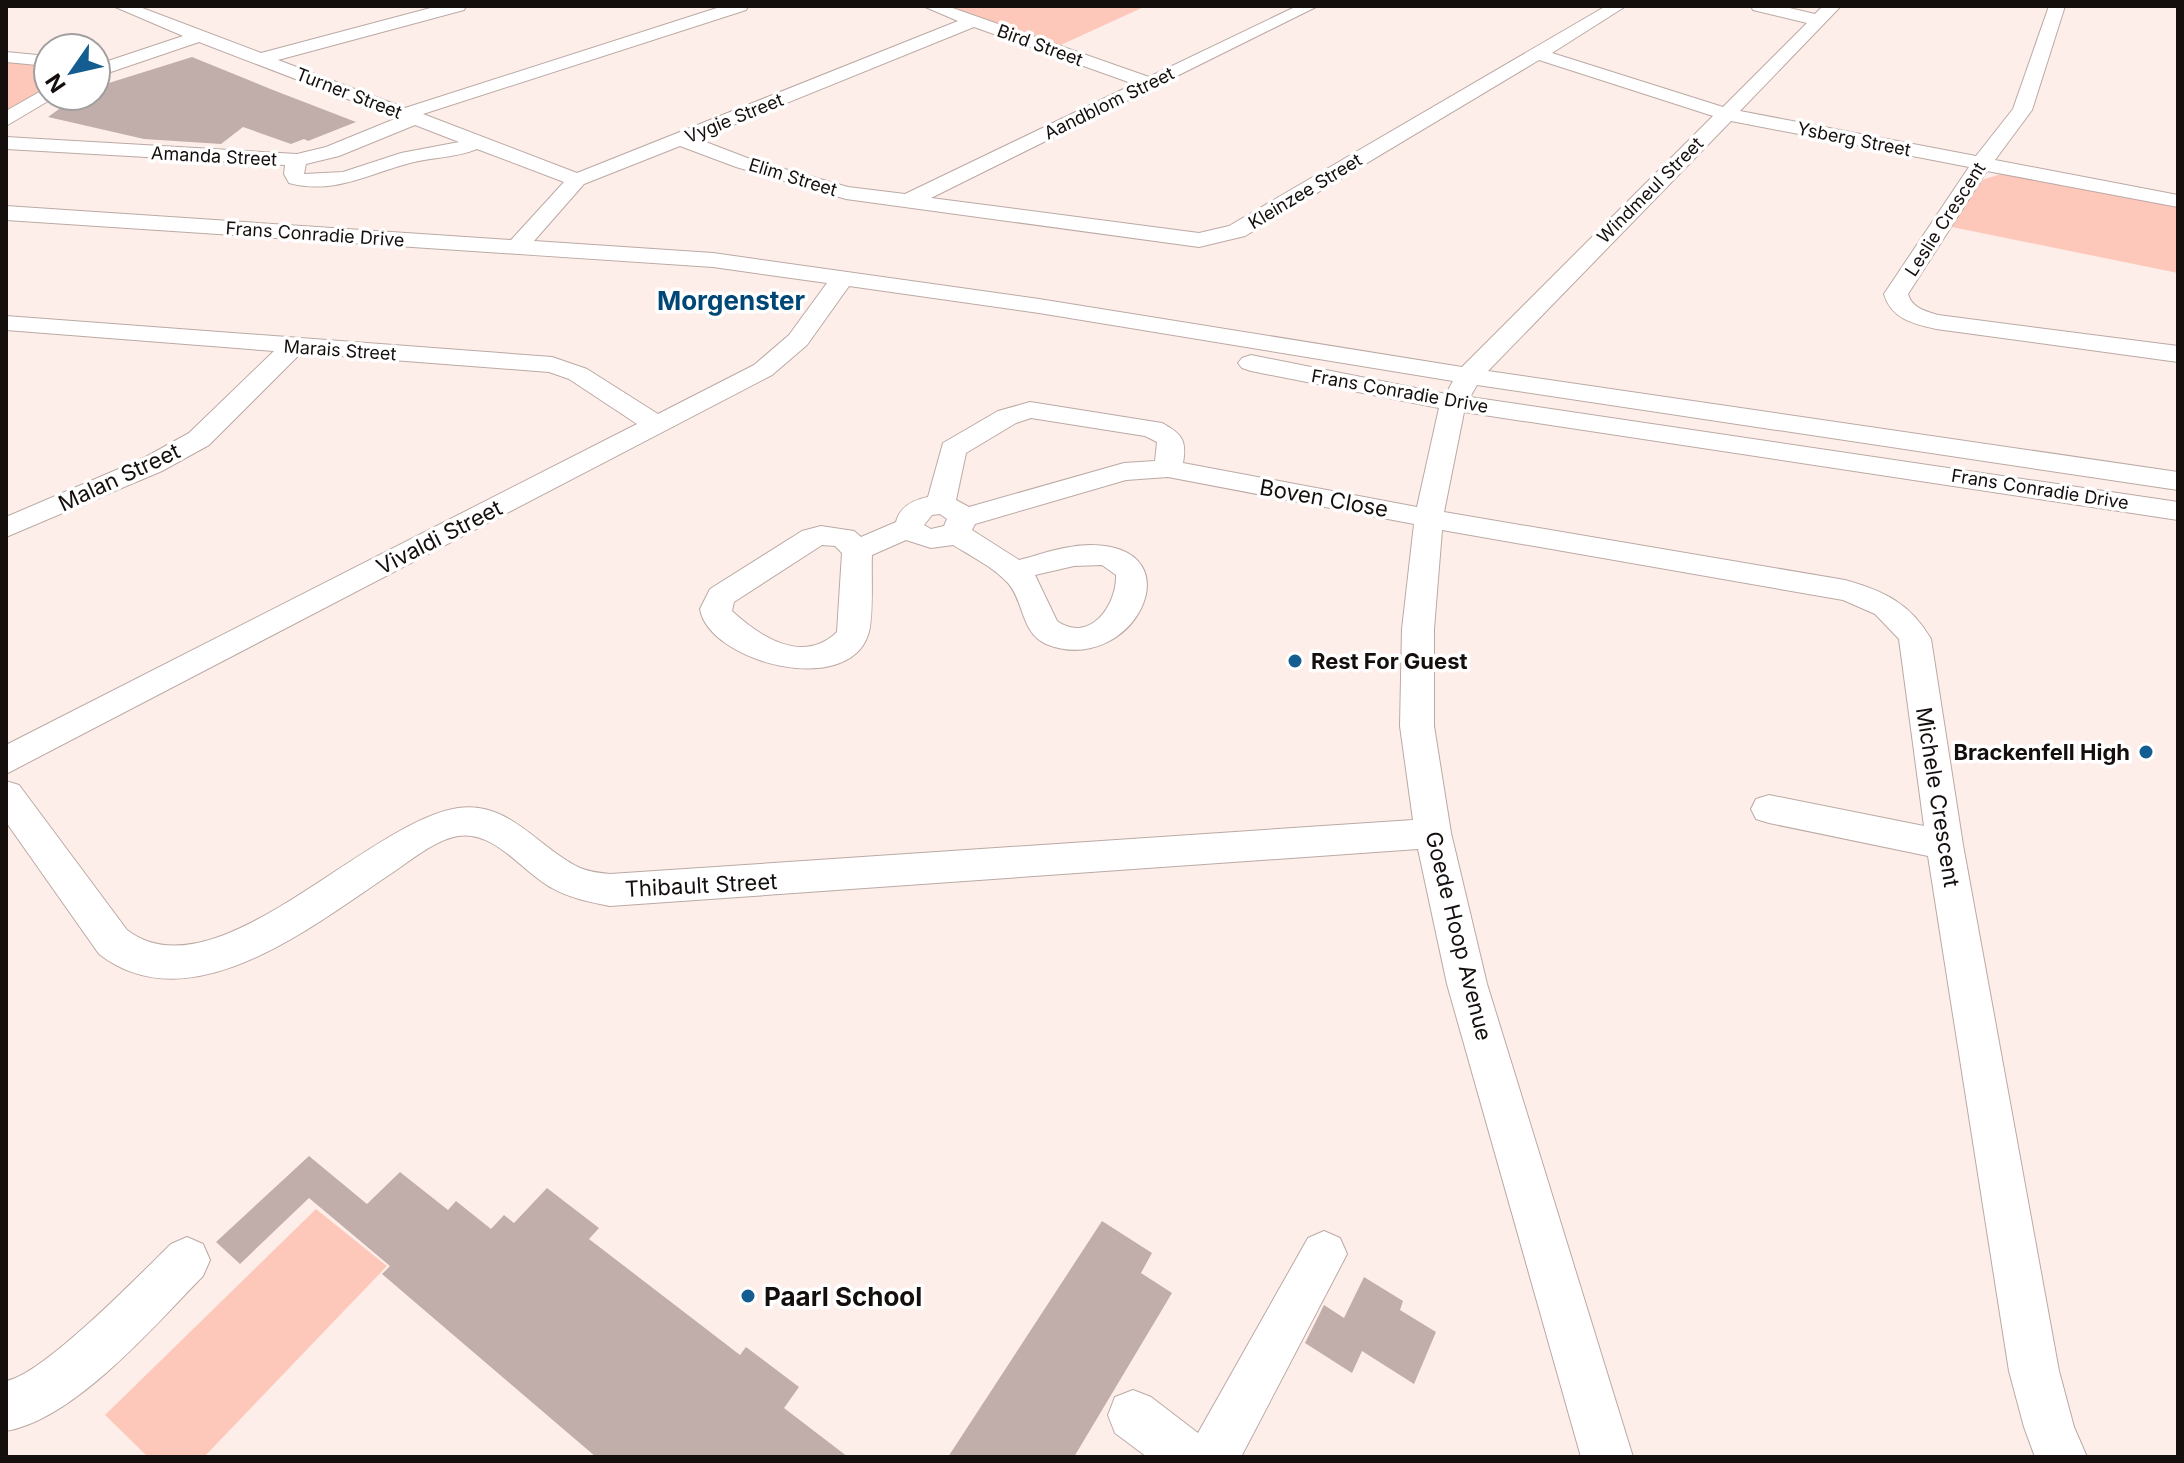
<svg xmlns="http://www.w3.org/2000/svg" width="2184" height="1463" viewBox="0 0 2184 1463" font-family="Inter,sans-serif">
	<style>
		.green { fill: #fdc8ba }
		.building { fill: #c1aeaa }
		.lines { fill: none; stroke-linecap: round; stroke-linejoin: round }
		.minor-casing { stroke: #bba9a4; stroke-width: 2 }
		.minor { fill: #fff; fill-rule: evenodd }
		.poi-dot { fill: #135d91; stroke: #fff; stroke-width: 3 }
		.labels { text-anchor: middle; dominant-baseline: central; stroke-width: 7; stroke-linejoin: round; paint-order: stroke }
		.far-street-label { font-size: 18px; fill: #140e0d; stroke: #fff }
		.street-label { font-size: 22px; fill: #140e0d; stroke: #fff }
		.poi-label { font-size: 22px; font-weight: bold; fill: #140e0d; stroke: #fff; text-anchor: start }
		.far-district-label { font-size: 26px; font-weight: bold; fill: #004775; stroke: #fff }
		.near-poi-label { font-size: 26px; font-weight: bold; fill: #140e0d; stroke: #fff; text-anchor: start }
	</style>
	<rect width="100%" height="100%" fill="#feeeea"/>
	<path class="green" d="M930,6H1146L1052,49Z
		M6,57L48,61V93L6,120Z
		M2001,174L2178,206V273L1952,227L1982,180Z
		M316,1209L387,1266L204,1457H148L105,1415Z"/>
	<path class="building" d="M192,57L273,90L356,122L308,141L304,139L291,144L243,127L221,144L144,139L48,117L77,96H96V87Z
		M309,1156L367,1204L400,1172L448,1210L456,1201L491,1229L504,1215L514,1223L547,1188L599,1228L589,1239L740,1355L746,1347L799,1387L784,1408L848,1457H596L382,1274L390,1266L309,1198L240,1264L216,1242Z
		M1102,1221L1152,1253L1141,1273L1172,1293L1074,1457H948Z
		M1364,1277L1403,1301L1400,1310L1436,1332L1414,1384L1362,1351L1352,1373L1305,1343L1324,1305L1344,1318Z"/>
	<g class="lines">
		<defs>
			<path id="minor" d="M113,6H137L261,53L438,6H466L464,10L278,60L405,108L723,6H748L746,10L423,114L577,173L958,21L923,6H947L1149,77L1297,6H1318L931,198L1199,233L1229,226L1606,6H1626L1552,53L1723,107L1807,23L1753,10L1751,6H1781L1815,14L1823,6H1841L1740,111L1976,156L2013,109L2049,6H2065L2032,110L1995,160L2178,195V207L1987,171L1908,294C1912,308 1925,311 1938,315L2178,346V362L1936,329C1914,324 1891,319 1884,294L1969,167L1731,121L1488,371L2178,472V490L1477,385L1470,397L2178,502V520L1464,412L1444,512L1845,580C1884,591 1910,603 1931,639L1963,845L2059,1371L2074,1427L2087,1457H2035L2024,1427L2009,1371L1928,856L1769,823L1756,819L1751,809L1756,799L1769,795L1924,826L1899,639L1875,614L1843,600L1442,530L1434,629V726L1451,833L1487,984L1633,1457H1581L1447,984L1418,849L610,906C590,902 569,898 552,888C522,872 495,830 458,836C434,840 409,862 389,875C312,926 190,1025 99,954L6,822V781L19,785L127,930C216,998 366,822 458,808C509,800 539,849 580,868C590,872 600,873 610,874L1413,820L1400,726L1402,629L1414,524L1168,477L1126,480L975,524L972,530L1019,560C1042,554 1066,545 1091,545C1199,546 1132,679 1046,644C1021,633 1024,601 1008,583C993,567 971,556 953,545L931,548L906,540L872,555C871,574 874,619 868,635C847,698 709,662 700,609L710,589L802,531L821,526L854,531L861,537L896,522C900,506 913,500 928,497L943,443L998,411L1030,402L1162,423C1182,434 1187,440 1183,463L1417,507L1439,408L1251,371L1242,368L1238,363L1242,358L1251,355L1446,394L1453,381L1039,313L849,286L807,345L772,375L6,774V745L637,424L569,379L549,372L301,353L209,445L162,471L6,537V517L142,459L189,433L274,351L6,330V316L552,357L587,369L658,414L754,365L789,335L827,283L713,267L6,220V206L511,240L564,182L477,149C455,158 433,157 410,163C368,174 334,195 289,183L284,174L285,165L6,149V137L297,154L326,147L397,118L199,42L96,77V65L183,36ZM974,27L1134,84L905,194L848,187L750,159L698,139ZM1539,60L1713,116L1462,367L1039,299L713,253L534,241L584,184L680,146L736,167L846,199L1199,247L1245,236ZM415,125L459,142L401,153L343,172L304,174L306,164L339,156ZM1031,418L1145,436L1157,442L1155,461L1124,463L969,507L956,500L966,453L1016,423ZM940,514L947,519L944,526L931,529L924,525L932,515ZM822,545L835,546L842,553L837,632C803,665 760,637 732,611L734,602ZM1102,565L1116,575C1117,605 1090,644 1057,621L1035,575L1074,566Z
				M6,52L48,56V66L6,62Z
				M48,87V96L55,97L6,126V111Z
				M1324,1231L1340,1238L1347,1254L1241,1457H1147L1115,1433L1108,1415L1115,1397L1133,1390L1151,1397L1198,1433L1308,1238Z
				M187,1237L203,1244L210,1260L203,1276C154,1326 75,1419 6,1431V1381C43,1375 140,1274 171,1244Z"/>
		</defs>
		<use href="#minor" class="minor-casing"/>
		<use href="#minor" class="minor"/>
	</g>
	<g class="poi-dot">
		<circle cx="1295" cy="661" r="8"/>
		<circle cx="2146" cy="752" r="8"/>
		<circle cx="748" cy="1296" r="8"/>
	</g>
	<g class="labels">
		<g class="far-street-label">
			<text transform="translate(1040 45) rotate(20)">Bird Street</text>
			<text transform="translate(349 93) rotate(21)">Turner Street</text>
			<text transform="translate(1109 103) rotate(-26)">Aandblom Street</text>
			<text transform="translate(734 118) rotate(-22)">Vygie Street</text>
			<text transform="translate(1854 139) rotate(11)">Ysberg Street</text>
			<text transform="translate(214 156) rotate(3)">Amanda Street</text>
			<text transform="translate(793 177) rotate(17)">Elim Street</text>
			<text transform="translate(1650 190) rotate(-45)">Windmeul Street</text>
			<text transform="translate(1305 191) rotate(-31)">Kleinzee Street</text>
			<text transform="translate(1945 219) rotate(-57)">Leslie Crescent</text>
			<text transform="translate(315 234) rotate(4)">Frans Conradie Drive</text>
			<text transform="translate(340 350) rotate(4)">Marais Street</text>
			<text transform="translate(1400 391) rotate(10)">Frans Conradie Drive</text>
			<text transform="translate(2040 489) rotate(9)">Frans Conradie Drive</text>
		</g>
		<g class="street-label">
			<text transform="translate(119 477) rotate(-25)">Malan Street</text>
			<text transform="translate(1324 498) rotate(10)">Boven Close</text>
			<text transform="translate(439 537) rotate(-27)">Vivaldi Street</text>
			<text transform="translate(1938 797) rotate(81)">Michele Crescent</text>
			<text transform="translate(701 885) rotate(-3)">Thibault Street</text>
			<text transform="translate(1459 936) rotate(76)">Goede Hoop Avenue</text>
		</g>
		<g class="poi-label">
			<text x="1311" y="661">Rest For Guest</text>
			<text x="2130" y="752" text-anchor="end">Brackenfell High</text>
		</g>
		<g class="far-district-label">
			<text x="731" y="300">Morgenster</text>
		</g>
		<g class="near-poi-label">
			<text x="764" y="1296">Paarl School</text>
		</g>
	</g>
	<rect width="2184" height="1463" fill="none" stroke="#140e0d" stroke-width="16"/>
	<g transform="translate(72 72) rotate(236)"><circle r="38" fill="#ffffff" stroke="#a19f9e" stroke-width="2"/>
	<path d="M0-6L14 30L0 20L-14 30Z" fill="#135d91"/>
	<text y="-12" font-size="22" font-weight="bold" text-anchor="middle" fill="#140e0d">N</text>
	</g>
</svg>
